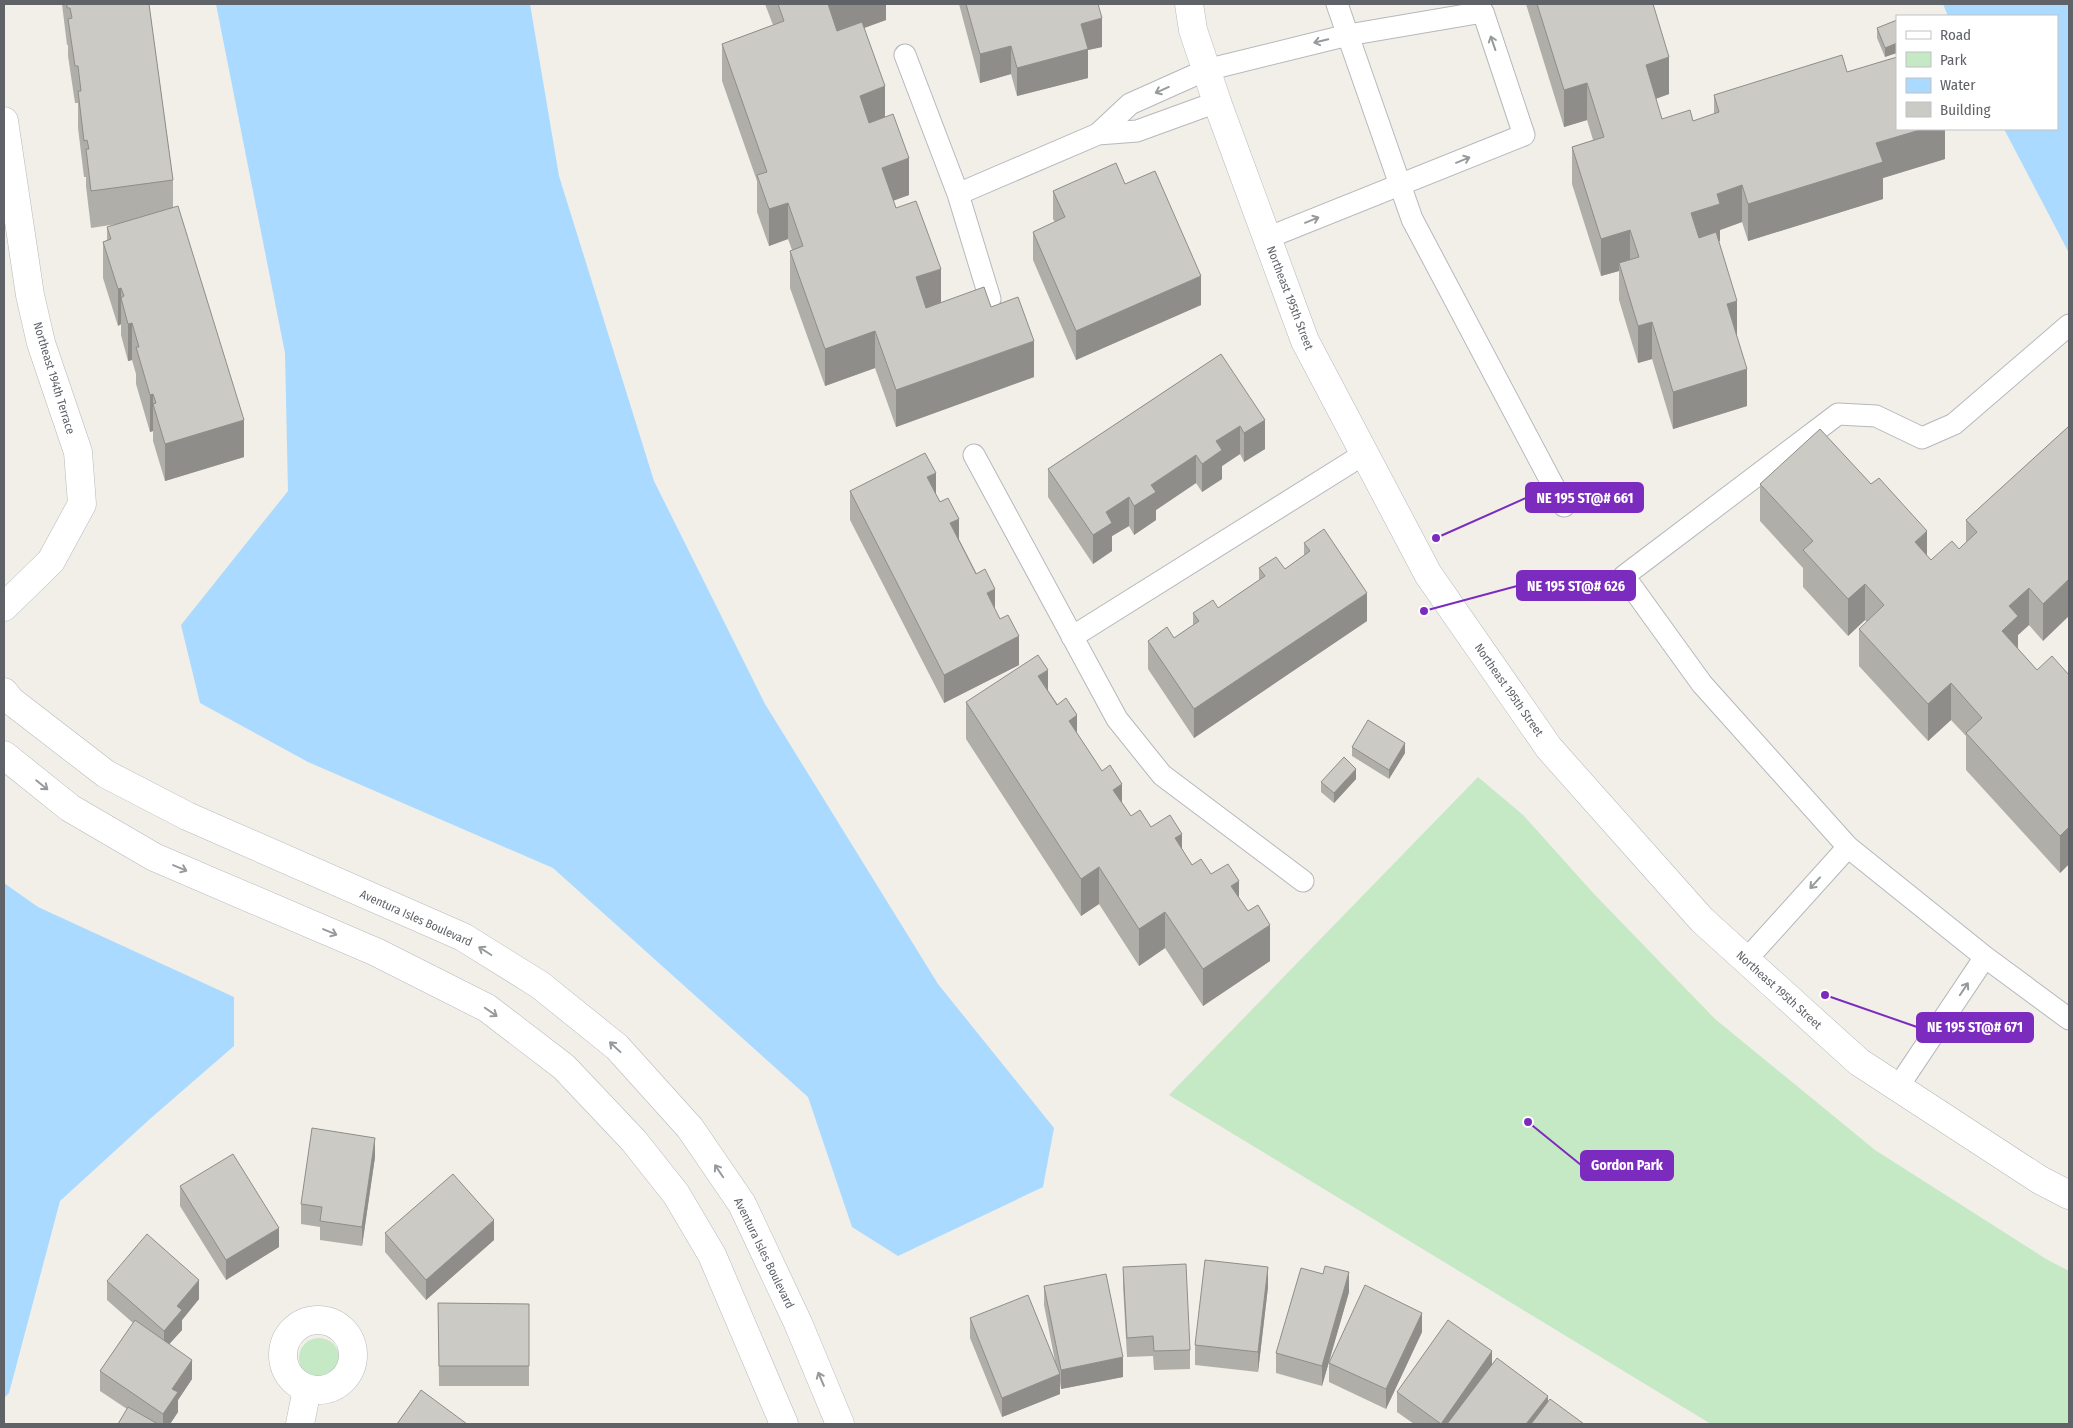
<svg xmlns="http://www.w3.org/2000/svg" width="2073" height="1428" viewBox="0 0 2073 1428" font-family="'Fira Sans Condensed',sans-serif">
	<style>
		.green { fill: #c5e8c5 }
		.water { fill: #aadaff }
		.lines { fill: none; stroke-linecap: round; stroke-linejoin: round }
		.service-casing { stroke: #b5b8bc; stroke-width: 23 }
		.minor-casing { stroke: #b5b8bc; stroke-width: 29 }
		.tertiary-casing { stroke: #b5b8bc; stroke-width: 29 }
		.service { stroke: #fff; stroke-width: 21 }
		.minor { stroke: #fff; stroke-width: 28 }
		.tertiary { stroke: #fff; stroke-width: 28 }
		.wall { fill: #afaea9 }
		.shaded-wall { fill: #8f8d8a }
		.building { fill: #cccac5; stroke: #8f8d8a }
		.oneway { stroke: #979a9d }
		.labels { text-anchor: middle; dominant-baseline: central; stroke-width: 5; stroke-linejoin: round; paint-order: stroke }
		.street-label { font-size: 12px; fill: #5f6368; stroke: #fff }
		.leader { fill: none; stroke: #7b2cbf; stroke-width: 2 }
		.callout-dot { fill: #7b2cbf; stroke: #fff; stroke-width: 2 }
		.callout { fill: #7b2cbf; stroke: #7b2cbf; stroke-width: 2 }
		.callout-label { font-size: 14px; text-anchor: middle; font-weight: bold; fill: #fff }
	</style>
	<rect width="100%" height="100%" fill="#f1efe8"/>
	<path class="green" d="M1478,777L1523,815L1594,894L1715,1019L1875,1150L2046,1259L2069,1271V1424H1711L1169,1095Z
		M299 1358a20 20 0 1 1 40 0a20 20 0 1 1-40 0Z"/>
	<path class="water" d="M216,4H530L559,176L654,481L765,704L938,984L1054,1128L1043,1187L898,1256L852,1227L808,1097L553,868L308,762L200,703L181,625L288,491L285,353Z
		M1943,4H2069V253L2004,129H2057V16H1948Z
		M4,883L38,907L234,997V1046L151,1118L60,1201L9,1393L4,1398Z"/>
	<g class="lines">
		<defs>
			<path id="service" d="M1337,4L1412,219L1564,506
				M905,55L958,194L990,299
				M1098,134L1137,131L1217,102
				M958,194L1098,134L1130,104L1206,70L1348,35L1483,12L1524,135L1267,238
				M2069,325L1954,424L1922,438L1876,416L1838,414L1624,576L1702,684L1848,847L1985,957L2069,1019
				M974,455L1117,719L1162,775L1303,881
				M1072,637L1364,454
				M1746,960L1848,847
				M1898,1087L1985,957"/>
			<path id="minor" d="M4,121L30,295L41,343L78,452L82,504L51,561L4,607
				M4,692L10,700L106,774L187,816L463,937L540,985L617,1047L690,1128L742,1204L798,1323L840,1424
				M4,755L70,808L154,857L376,952L487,1008L564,1067L634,1141L676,1194L712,1255L784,1424
				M283 1355a35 35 0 1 1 70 0a35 35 0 1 1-70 0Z
				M300,1424L307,1389"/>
			<path id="tertiary" d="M1189,4L1193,30L1217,102L1305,341L1428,574L1549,748L1702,920L1859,1062L2040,1180L2069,1195"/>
		</defs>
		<use href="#service" class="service-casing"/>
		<use href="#minor" class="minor-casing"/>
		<use href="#tertiary" class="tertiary-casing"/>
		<use href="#service" class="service"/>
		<use href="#minor" class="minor"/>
		<use href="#tertiary" class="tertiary"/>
	</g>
	<path class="wall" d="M62,4H149L173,180V208L244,457L165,481L153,441V431L150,432L136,384V374L132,360L128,361L121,335V324L118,326L103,278V242L107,240V227L117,224L91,228L86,186V177H84L78,128V103H75L68,56V45H67Z
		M765,4H886V20L864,28L885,117L909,195L893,200L896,208L941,303L991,307L1034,377L896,427L875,368L825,386L790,288V251L792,250L788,239L769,246L757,212V181L722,81V44L773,25Z
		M959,4H1098L1102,47L1088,50V78L1017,96L1011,74L980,83Z
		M1526,4H1653L1669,94L1656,99L1662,119L1693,121L1714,114V95L1847,72L1945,129V159L1883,178V199L1748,241L1742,222L1720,230V241H1718L1737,336L1747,406L1673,429L1652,359L1638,363L1619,300V271L1601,276L1572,184V147L1593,140L1587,120L1564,127Z
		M1897,20L1885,57L1877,38V28Z
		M1125,184L1201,305L1076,360L1033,260V232L1055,222L1053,219V191Z
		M1221,354L1265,449L1244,462L1240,454L1222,466V479L1202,492L1196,483L1156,510V520L1134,535L1129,526L1112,536V551L1093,564L1048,497V469Z
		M2068,427L2043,641L2029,625L2018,635V649L2037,670L2069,675V864L2060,873L1966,770V736L1951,720L1928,741L1859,666V629L1867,622L1865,620L1848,636L1803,587V568L1760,521V484L1927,556L1931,560L1959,549L1966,542V520Z
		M850,491L936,494L1000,619L1019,665L944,703L850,520Z
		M1304,543L1367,621L1194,738L1148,669V641L1174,638L1193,625V613L1218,608L1259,580V568L1285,569L1304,555Z
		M1048,690L1077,733L1131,816L1151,827L1182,849L1192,865L1211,874L1239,898L1270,961L1203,1006L1165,948L1139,966L1099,904L1081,916L966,739V702Z
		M1352,747L1405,753L1389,779L1352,756Z
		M1356,779L1334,803L1321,792V782Z
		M375,1157L362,1246L320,1240V1227L301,1224V1204Z
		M180,1186L279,1247L226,1280L180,1206Z
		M385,1233L494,1240L426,1300L385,1252Z
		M1123,1267L1190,1350V1369L1154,1370L1153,1356L1127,1357L1123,1286Z
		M107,1281L199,1299L182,1320V1330L169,1344L192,1379L178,1400V1412L170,1424H118L127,1409L100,1391V1371L133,1323L107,1300Z
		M1044,1286L1123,1377L1061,1389L1060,1382V1394L1002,1417L970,1338V1318L1056,1366L1044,1305Z
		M1268,1287L1258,1372L1195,1365V1345Z
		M1349,1292L1322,1386L1276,1373V1353Z
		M438,1303L529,1304V1386H439Z
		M1422,1332L1386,1409L1329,1382V1363Z
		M1492,1364L1548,1402L1584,1424H1414L1397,1412V1392Z"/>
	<path class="shaded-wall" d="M828,4H886V20L828,41Z
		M1102,18V47L1088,50V78L1017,96V68L1081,24Z
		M1897,43V53L1885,57V48Z
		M1011,46V74L980,83V54Z
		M1669,57V94L1646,102V65Z
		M1587,83V120L1564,127V90Z
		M885,86V123L860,133V96Z
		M1923,129H1945V159L1883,178V199L1748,241V204L1876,143Z
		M909,158V195L882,205V168Z
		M1742,185V222L1720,230V241L1691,250V213L1717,194Z
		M788,203V239L769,246V209Z
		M1630,230V267L1619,263V271L1601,276V239Z
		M941,269V306L916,314V277Z
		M1201,276V305L1076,360V331Z
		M121,288V324L118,326V289Z
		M1737,301V338L1727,304Z
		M1652,322V359L1638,363V326Z
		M132,323V360L128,361V324Z
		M875,331V368L825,386V349Z
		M1034,341V377L896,427V390Z
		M1747,369V406L1673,429V392Z
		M153,394V431L150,432V395Z
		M244,420V457L165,481V444Z
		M1265,420V449L1244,462V433Z
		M1240,426V454L1222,466V479L1202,492V464L1216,441Z
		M1196,455V483L1156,510V520L1134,535V506L1151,485Z
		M936,473V501L927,477Z
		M1129,497V526L1112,536V551L1093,564V535L1106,512Z
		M959,519V548L950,523Z
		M1927,531V568L1915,542Z
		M2069,579V616L2043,641V604Z
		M1865,584V620L1848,636V599Z
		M2029,588V625L2018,635V653L2002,631L2009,606Z
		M995,589V618L987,593Z
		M1367,593V621L1194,738V709Z
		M1019,636V665L944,703V675Z
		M1048,670V707L1038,676Z
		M1951,683V720L1928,741V704Z
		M1077,715V752L1069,721Z
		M1405,743V753L1389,779V770Z
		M1356,769V779L1334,803V793Z
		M1122,784V821L1113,790Z
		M2069,827V864L2060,873V836Z
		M1182,834V871L1175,838Z
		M1099,867V904L1081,916V879Z
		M1239,881V918L1231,886Z
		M1165,912V948L1139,966V929Z
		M1270,925V961L1203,1006V969Z
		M375,1138V1157L362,1246V1227Z
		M494,1220V1240L426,1300V1280Z
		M279,1228V1247L226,1280V1260Z
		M1268,1267V1287L1258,1372V1352Z
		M1349,1272V1292L1322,1386V1366Z
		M199,1280V1299L182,1320V1330L164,1350V1331L177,1306Z
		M1422,1313V1332L1386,1409V1389Z
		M1492,1351V1371L1455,1424H1441Z
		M1123,1357V1377L1061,1389V1370Z
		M192,1360V1379L178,1400V1412L170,1424H163V1414L172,1389Z
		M1060,1374V1394L1002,1417V1398Z
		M1548,1396V1415L1541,1424H1526Z"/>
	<path class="building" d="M67,4H149L173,180L91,191L86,149H89L87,140L84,141L78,91H81L78,66H75L68,19L72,18L70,8H67Z
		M778,4H830H828L837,31L862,22L885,86L860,96L869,123L893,114L909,158L882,168L896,208L916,201L941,269L916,277L926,308L984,287L991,307L1018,297L1034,341L896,390L875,331L825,349L790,251L803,246L788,203L769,209L757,175L767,172L722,44L784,21Z
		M966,4H1098L1102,18L1081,24L1088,49L1017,68L1011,46L980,54Z
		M1537,4H1653L1669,57L1646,65L1662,119L1690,110L1693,121L1719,112L1714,95L1842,55L1847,72L1897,57V129H1923L1876,143L1883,162L1748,204L1742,185L1717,194L1720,204L1691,213L1699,238L1716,232L1737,301L1727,304L1747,369L1673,392L1652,322L1638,326L1619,263L1639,257L1630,230L1601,239L1572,147L1604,137L1587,83L1564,90Z
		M1897,20V43L1885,48L1877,28Z
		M1116,163L1125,184L1155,171L1201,276L1076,331L1033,232L1065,217L1053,191Z
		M178,206L244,420L165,444L153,404L156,403L153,394L150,395L136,347H139L132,323L128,324L121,298L124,296L121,288L118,289L103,242L111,239L107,227Z
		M1221,354L1265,420L1244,433L1240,426L1216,441L1222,450L1202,464L1196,455L1151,485L1156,492L1134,506L1129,497L1106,512L1112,523L1093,535L1048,469Z
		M2068,427L2069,428V579L2043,604L2029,588L2009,606L2018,616L2002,631L2037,670L2052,656L2069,675V827L2060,836L1966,733L1982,718L1951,683L1928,704L1859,629L1884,605L1865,584L1848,599L1803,550L1813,541L1760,484L1820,429L1871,484L1879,478L1927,531L1915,542L1931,560L1952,541L1959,549L1977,532L1966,520Z
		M925,453L936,473L927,477L940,502L948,498L959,519L950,523L976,574L985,569L995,589L987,593L1000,619L1008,615L1019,636L944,675L850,491Z
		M1324,529L1367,593L1194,709L1148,641L1167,627L1174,638L1199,621L1193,613L1213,600L1218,608L1265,576L1259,568L1276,557L1285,569L1310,551L1304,543Z
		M1038,655L1048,670L1038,676L1057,705L1066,698L1077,715L1069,721L1102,771L1110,765L1122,784L1113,790L1131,816L1140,810L1151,827L1170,815L1182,834L1175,838L1192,865L1201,859L1211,874L1228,864L1239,881L1231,886L1248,911L1258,905L1270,925L1203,969L1165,912L1139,929L1099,867L1081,879L966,702Z
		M1368,720L1405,743L1389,770L1352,747Z
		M1344,757L1356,769L1334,793L1321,782Z
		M312,1128L375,1138L362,1227L320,1221L322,1207L301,1204Z
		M233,1154L279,1228L226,1260L180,1186Z
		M453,1174L494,1220L426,1280L385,1233Z
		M147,1234L199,1280L177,1306L182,1310L164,1331L107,1281Z
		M1205,1260L1268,1267L1258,1352L1195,1345Z
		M1186,1264L1190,1350L1154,1351L1153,1336L1127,1338L1123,1267Z
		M1325,1266L1349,1272L1322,1366L1276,1353L1301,1268L1323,1274Z
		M1106,1274L1123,1357L1061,1370L1044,1286Z
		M1365,1285L1422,1313L1386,1389L1329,1363Z
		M1028,1295L1060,1374L1002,1398L970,1318Z
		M438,1303L529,1304V1366H439Z
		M135,1320L192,1360L172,1389L178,1392L163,1414L100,1371Z
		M1448,1320L1492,1351L1441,1424L1397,1392Z
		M1497,1358L1548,1396L1526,1424H1447Z
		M421,1390L467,1424H397Z
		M1550,1399L1584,1424H1531Z
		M128,1407L158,1424H118Z"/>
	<defs><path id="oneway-shaft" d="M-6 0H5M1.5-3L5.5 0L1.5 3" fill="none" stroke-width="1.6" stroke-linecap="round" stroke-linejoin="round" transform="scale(1.25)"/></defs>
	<g class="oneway">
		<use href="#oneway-shaft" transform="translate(1321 41) rotate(166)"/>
		<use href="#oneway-shaft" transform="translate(1493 43) rotate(-109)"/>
		<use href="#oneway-shaft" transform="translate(1162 90) rotate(156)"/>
		<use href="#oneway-shaft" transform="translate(1463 160) rotate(-22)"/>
		<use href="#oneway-shaft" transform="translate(1312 220) rotate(-22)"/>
		<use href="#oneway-shaft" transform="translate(42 785) rotate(39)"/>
		<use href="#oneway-shaft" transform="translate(180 868) rotate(23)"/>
		<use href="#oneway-shaft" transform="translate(1815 883) rotate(132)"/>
		<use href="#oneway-shaft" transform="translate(330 932) rotate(23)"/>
		<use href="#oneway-shaft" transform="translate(485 951) rotate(-148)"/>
		<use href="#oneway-shaft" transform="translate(1964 989) rotate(-56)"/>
		<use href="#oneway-shaft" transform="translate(491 1012) rotate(35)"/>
		<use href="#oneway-shaft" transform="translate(615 1047) rotate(-137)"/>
		<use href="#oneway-shaft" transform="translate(719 1171) rotate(-124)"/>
		<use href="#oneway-shaft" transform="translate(821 1379) rotate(-113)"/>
	</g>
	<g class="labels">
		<g class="street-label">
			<text transform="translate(1290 298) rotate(69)">Northeast 195th Street</text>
			<text transform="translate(54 378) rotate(73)">Northeast 194th Terrace</text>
			<text transform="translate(1509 690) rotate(55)">Northeast 195th Street</text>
			<text transform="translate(416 918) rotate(24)">Aventura Isles Boulevard</text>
			<text transform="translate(1779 990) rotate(42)">Northeast 195th Street</text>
			<text transform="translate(764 1253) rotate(64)">Aventura Isles Boulevard</text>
		</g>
	</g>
	<path class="leader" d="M1436 538L1526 498M1424 611L1517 586M1825 995L1917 1027M1528 1122L1581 1165"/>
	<g class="callout-dot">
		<circle cx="1436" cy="538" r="5"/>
		<circle cx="1424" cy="611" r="5"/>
		<circle cx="1825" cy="995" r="5"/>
		<circle cx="1528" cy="1122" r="5"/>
	</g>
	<g class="callout">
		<rect x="1526" y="483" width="117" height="29" rx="5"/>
		<rect x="1517" y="571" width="118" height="29" rx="5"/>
		<rect x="1917" y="1013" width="116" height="29" rx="5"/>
		<rect x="1581" y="1151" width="92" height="29" rx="5"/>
	</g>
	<g class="callout-label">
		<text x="1585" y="503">NE 195 ST@# 661</text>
		<text x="1576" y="591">NE 195 ST@# 626</text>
		<text x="1975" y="1032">NE 195 ST@# 671</text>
		<text x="1627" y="1170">Gordon Park</text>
	</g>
	<rect width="2073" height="1428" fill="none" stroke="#5f6368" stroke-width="10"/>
	<rect x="1896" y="15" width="162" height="115" fill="#ffffff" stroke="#bfc1c3"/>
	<rect x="1906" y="31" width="25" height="8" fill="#ffffff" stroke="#bfc1c3"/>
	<text x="1940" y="40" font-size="15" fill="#5f6368">Road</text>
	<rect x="1906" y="52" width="25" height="15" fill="#c5e8c5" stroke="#bfc1c3"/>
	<text x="1940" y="65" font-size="15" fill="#5f6368">Park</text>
	<rect x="1906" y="78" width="25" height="15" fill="#aadaff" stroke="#bfc1c3"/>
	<text x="1940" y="90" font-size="15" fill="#5f6368">Water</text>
	<rect x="1906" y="102" width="25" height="15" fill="#cccac5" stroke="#bfc1c3"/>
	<text x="1940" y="115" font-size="15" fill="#5f6368">Building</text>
</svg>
